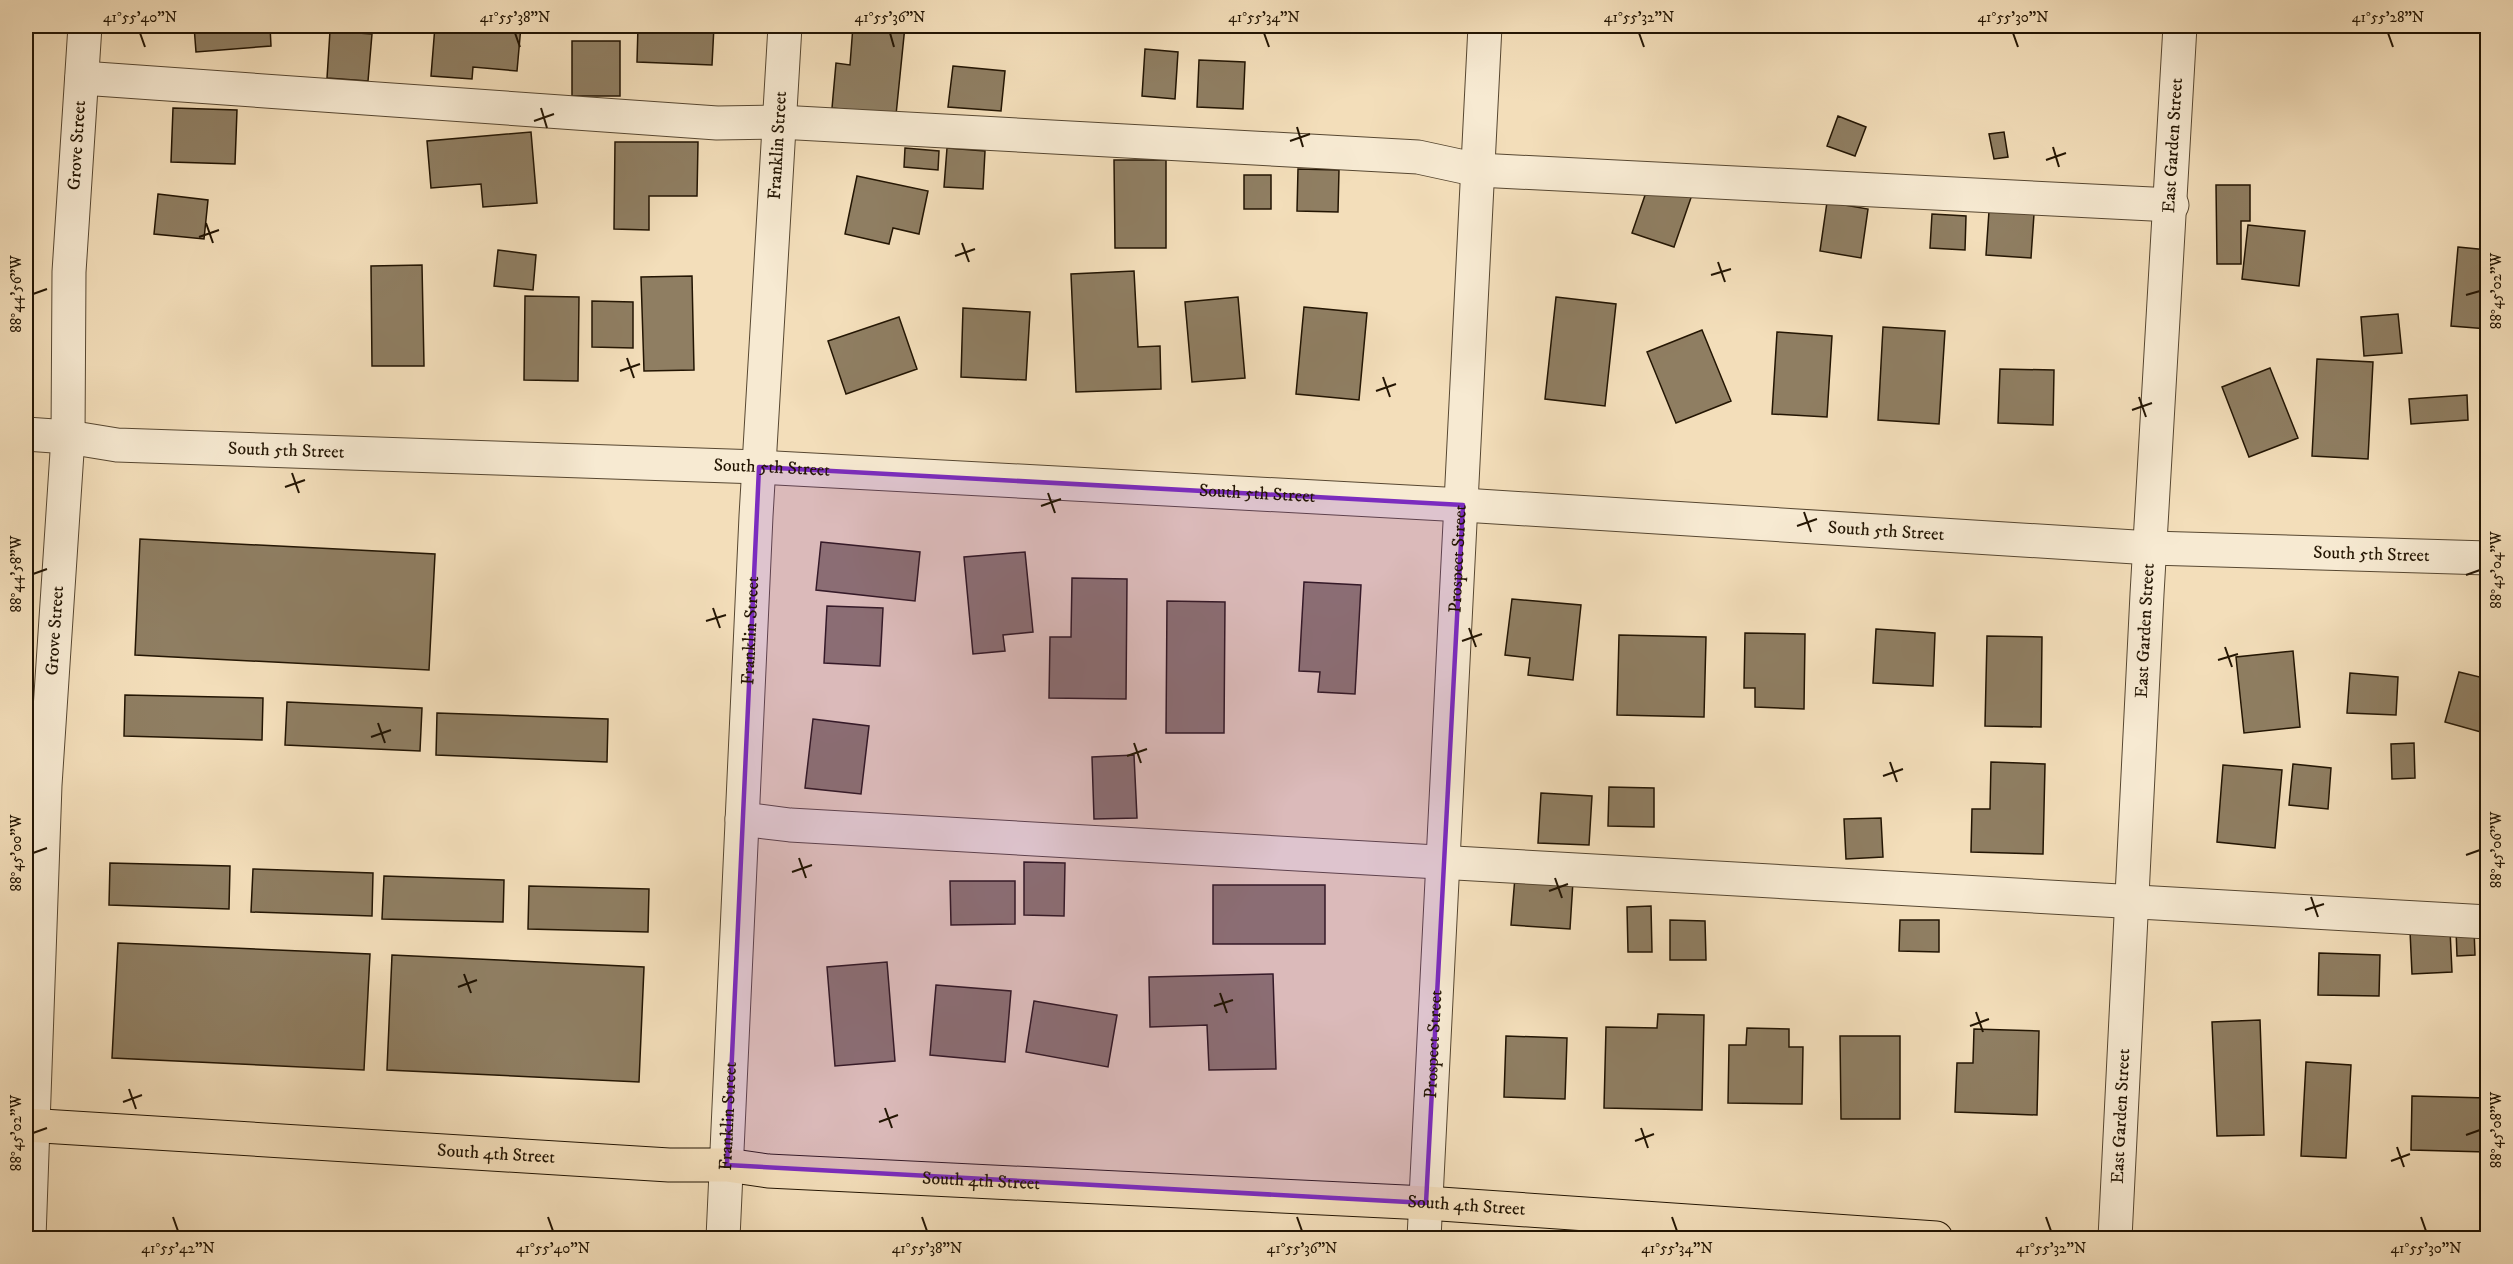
<svg xmlns="http://www.w3.org/2000/svg" width="2513" height="1264" viewBox="0 0 2513 1264" font-family="'IM FELL DW Pica',serif">
	<style>
		.building { fill: #8f7e62; stroke: #231503; stroke-width: 1.5 }
		.lines { fill: none; stroke-linecap: round; stroke-linejoin: round }
		.minor-casing { stroke: #574731; stroke-width: 35 }
		.major-casing { stroke: #231503; stroke-width: 35 }
		.minor { stroke: #f7ead2; stroke-width: 33 }
		.major { stroke: #f3deba; stroke-width: 33 }
		.marked { fill: #7b2cbf; fill-opacity: 0.2; stroke: #7b2cbf; stroke-width: 4.5; stroke-linejoin: round }
		.ticks { fill: none; stroke: #231503; stroke-width: 2 }
		.labels { text-anchor: middle; dominant-baseline: central; stroke-width: 4.5; stroke-linejoin: round; paint-order: stroke }
		.street-label { font-size: 18px; fill: #231503; stroke: #f7ead2 }
		.neatline { fill: none; stroke: #231503; stroke-width: 2 }
		.ticks-label { font-size: 15px; text-anchor: middle; fill: #231503 }
	</style>
	<rect width="100%" height="100%" fill="#f3deba"/>
	<filter id="stains"><feTurbulence type="fractalNoise" baseFrequency=".00333" numOctaves="4"/><feColorMatrix values="0 0 0 0 .2 0 0 0 0 .09 0 0 0 0 .02 0 0 0 .5 -.17"/></filter>
	<radialGradient id="worn" r=".72"><stop offset=".6" stop-color="#630" stop-opacity="0"/><stop offset="1" stop-color="#630" stop-opacity=".3"/></radialGradient>
	<path class="building" d="M194,26H270L271,46L196,52Z
		M435,26H521L517,71L473,67L472,79L431,76Z
		M638,26H714L712,65L637,62Z
		M853,26H905L896,115L832,108L836,63L850,65Z
		M330,31L372,34L368,81L327,78Z
		M572,41H620V96H572Z
		M1145,49L1178,52L1175,99L1142,96Z
		M1199,60L1245,62L1243,109L1197,107Z
		M953,66L1005,71L1001,111L948,107Z
		M173,108L237,110L235,164L171,162Z
		M1838,116L1866,127L1855,156L1827,146Z
		M531,132L537,203L483,207L481,184L431,188L427,141Z
		M2004,132L2008,157L1994,159L1989,134Z
		M615,142H698L697,196H649V230L614,229Z
		M905,148L939,151L938,170L904,167Z
		M947,148L985,151L983,189L944,187Z
		M1114,160H1166V248H1115Z
		M1298,169L1339,170L1338,212L1297,211Z
		M1244,175H1271V209H1244Z
		M1652,175L1694,189L1674,247L1632,233Z
		M857,176L928,191L919,234L893,228L889,244L845,234Z
		M2216,185H2250V221H2241V264H2217Z
		M158,194L208,200L204,239L154,234Z
		M1827,202L1868,209L1861,258L1820,251Z
		M1989,211L2034,214L2031,258L1986,255Z
		M1932,214L1966,216L1965,250L1930,248Z
		M2248,225L2305,231L2299,286L2242,279Z
		M2458,247L2488,250V329L2451,326Z
		M498,250L536,255L533,290L494,286Z
		M422,265L424,366H372L371,266Z
		M1134,271L1138,347L1160,346L1161,389L1076,392L1071,274Z
		M692,276L694,370L644,371L641,277Z
		M525,296L579,297L578,381L524,380Z
		M1238,297L1245,378L1192,382L1185,302Z
		M1556,297L1616,304L1605,406L1545,399Z
		M592,301L633,302V348L592,347Z
		M1304,307L1367,313L1359,400L1296,394Z
		M963,308L1030,312L1026,380L961,377Z
		M2398,314L2402,353L2364,356L2361,317Z
		M899,317L917,369L846,394L828,341Z
		M1883,327L1945,331L1939,424L1878,420Z
		M1702,330L1731,401L1676,423L1647,352Z
		M1777,332L1832,336L1827,417L1772,414Z
		M2317,359L2373,362L2368,459L2312,456Z
		M2270,368L2298,438L2249,457L2222,387Z
		M2000,369L2054,370L2053,425L1998,423Z
		M2467,395L2468,420L2411,424L2409,399Z
		M140,539L435,554L429,670L135,655Z
		M821,542L920,552L915,601L816,590Z
		M1025,552L1033,632L1003,635L1005,651L973,654L964,557Z
		M1072,578L1127,579L1126,699L1049,698L1050,637H1071Z
		M1304,582L1361,585L1355,694L1318,692L1320,672L1299,671Z
		M1512,599L1581,605L1573,680L1528,675L1530,658L1505,655Z
		M1167,601L1225,602L1224,733H1166Z
		M827,606L883,608L880,666L824,663Z
		M1876,629L1935,633L1933,686L1873,683Z
		M1745,633L1805,634L1804,709L1755,707V688H1744Z
		M1619,635L1706,637L1704,717L1617,715Z
		M1987,636L2042,637L2041,727L1985,726Z
		M2293,651L2300,727L2244,733L2236,657Z
		M2459,672L2488,679V734L2445,722Z
		M2350,673L2398,677L2396,715L2347,713Z
		M125,695L263,698L262,740L124,736Z
		M287,702L422,708L420,751L285,745Z
		M437,713L608,719L607,762L436,755Z
		M813,719L869,726L861,794L805,788Z
		M2414,743L2415,778L2392,779L2391,744Z
		M1134,755L1137,818L1094,819L1092,757Z
		M1991,762L2045,764L2043,854L1971,852L1972,809H1990Z
		M2293,764L2331,768L2328,809L2289,805Z
		M2223,765L2282,770L2275,848L2217,842Z
		M1609,787L1654,788V827L1608,826Z
		M1541,793L1592,796L1589,845L1538,843Z
		M1881,818L1883,857L1846,859L1844,819Z
		M1024,862L1065,863L1064,916L1024,915Z
		M110,863L230,866L229,909L109,905Z
		M253,869L373,873L372,916L251,912Z
		M384,876L504,880L503,922L382,919Z
		M1515,877L1573,881L1570,929L1511,925Z
		M950,881H1015V924L951,925Z
		M1213,885H1325V944H1213Z
		M529,886L649,889L648,932L528,929Z
		M1651,906L1652,952H1628L1627,907Z
		M1670,920L1705,921L1706,960H1670Z
		M1900,920H1939V952L1899,951Z
		M2456,929H2474L2475,955L2457,956Z
		M2450,930L2452,972L2412,974L2410,931Z
		M118,943L370,954L364,1070L112,1058Z
		M2319,953L2380,955L2379,996L2318,995Z
		M392,955L644,967L639,1082L387,1070Z
		M887,962L895,1061L835,1066L827,967Z
		M1273,974L1276,1069L1209,1070L1207,1025L1150,1027L1149,977Z
		M936,985L1011,991L1005,1062L930,1055Z
		M1034,1001L1117,1015L1108,1067L1026,1052Z
		M1658,1014L1704,1015L1702,1110L1604,1108L1606,1027L1657,1028Z
		M2260,1020L2264,1135L2217,1136L2212,1022Z
		M1747,1028L1789,1029V1047H1803L1802,1104L1728,1103L1729,1045H1746Z
		M1974,1029L2039,1031L2037,1115L1955,1112L1957,1063H1973Z
		M1506,1036L1567,1038L1565,1099L1504,1097Z
		M1840,1036H1900V1119H1841Z
		M2306,1062L2351,1065L2346,1158L2301,1156Z
		M2412,1096L2487,1098L2486,1152L2411,1150Z"/>
	<g class="lines">
		<defs>
			<g id="minor">
				<path d="M82,78L717,123L779,122L1418,157L1478,170L2172,205"/>
				<path id="s1" d="M26,434L68,437L117,445L759,467L1463,505L2151,548L2488,558"/>
				<path d="M742,819L790,825L2488,922"/>
				<path id="s2" d="M29,1238L45,785L68,437L69,272L85,26"/>
				<path id="s3" d="M723,1238L756,516L785,26"/>
				<path id="s4" d="M1424,1238L1485,26"/>
				<path id="s5" d="M2115,1238L2147,594L2180,26"/>
			</g>
			<g id="major">
				<path id="s6" d="M26,1125L669,1165H727L768,1171L1426,1203L1936,1238"/>
			</g>
		</defs>
		<use href="#minor" class="minor-casing"/>
		<use href="#major" class="major-casing"/>
		<use href="#minor" class="minor"/>
		<use href="#major" class="major"/>
	</g>
	<path class="marked" d="M759,467L1463,505L1426,1203L727,1165Z"/>
	<path class="ticks" d="M140,33L145,47M515,33L520,47M890,33L894,47M1264,33L1269,47M1639,33L1644,47M2013,33L2018,47M2388,33L2393,47M541,108L547,128M534,121L554,114M1297,127L1303,147M1290,141L1310,134M2053,147L2059,167M2046,160L2066,153M206,223L213,243M199,237L219,230M962,243L969,262M955,256L975,249M1718,262L1725,282M1711,275L1731,269M33,294L47,289M2466,295L2480,291M627,358L634,378M620,371L640,364M1383,377L1390,397M1376,391L1396,384M2139,397L2146,417M2132,410L2152,403M292,473L299,493M285,487L305,480M1048,493L1055,513M1041,506L1061,499M1804,512L1811,532M1797,526L1817,519M33,574L47,569M2466,575L2480,570M713,608L720,628M706,621L726,615M1469,628L1476,647M1462,641L1482,634M2225,647L2232,667M2218,660L2238,654M378,723L385,743M371,737L391,730M1134,743L1141,763M1127,756L1147,749M1890,762L1897,782M1883,776L1903,769M33,853L47,848M2466,855L2480,850M799,858L806,878M792,872L812,865M1555,878L1562,898M1549,891L1568,884M2311,897L2318,917M2305,910L2324,904M464,974L471,993M458,987L477,980M1220,993L1227,1013M1214,1006L1233,1000M1976,1012L1983,1032M1970,1026L1989,1019M129,1089L136,1109M123,1102L142,1095M885,1108L892,1128M879,1122L898,1115M1641,1128L1648,1148M33,1133L47,1128M2466,1135L2480,1130M1635,1141L1654,1134M2397,1147L2404,1167M2391,1161L2410,1154M173,1217L178,1231M548,1217L553,1231M922,1217L927,1231M1297,1217L1302,1231M1672,1217L1677,1231M2046,1217L2051,1231M2421,1217L2426,1231"/>
	<g class="labels">
		<g class="street-label">
			<text stroke="none"><textPath href="#s2" startOffset="1094">Grove Street</textPath></text>
			<text stroke="none"><textPath href="#s3" startOffset="1094">Franklin Street</textPath></text>
			<text stroke="none"><textPath href="#s5" startOffset="1094">East Garden Street</textPath></text>
			<text stroke="none"><textPath href="#s1" startOffset="261">South 5th Street</textPath></text>
			<text stroke="none"><textPath href="#s1" startOffset="747">South 5th Street</textPath></text>
			<text stroke="none"><textPath href="#s1" startOffset="1233">South 5th Street</textPath></text>
			<text stroke="none"><textPath href="#s1" startOffset="1863">South 5th Street</textPath></text>
			<text stroke="none"><textPath href="#s1" startOffset="2349">South 5th Street</textPath></text>
			<text stroke="none"><textPath href="#s4" startOffset="680">Prospect Street</textPath></text>
			<text stroke="none"><textPath href="#s2" startOffset="608">Grove Street</textPath></text>
			<text stroke="none"><textPath href="#s3" startOffset="608">Franklin Street</textPath></text>
			<text stroke="none"><textPath href="#s5" startOffset="608">East Garden Street</textPath></text>
			<text stroke="none"><textPath href="#s4" startOffset="194">Prospect Street</textPath></text>
			<text stroke="none"><textPath href="#s3" startOffset="122">Franklin Street</textPath></text>
			<text stroke="none"><textPath href="#s5" startOffset="122">East Garden Street</textPath></text>
			<text stroke="none"><textPath href="#s6" startOffset="471">South 4th Street</textPath></text>
			<text stroke="none"><textPath href="#s6" startOffset="957">South 4th Street</textPath></text>
			<text stroke="none"><textPath href="#s6" startOffset="1443">South 4th Street</textPath></text>
		</g>
	</g>
	<rect width="2513" height="1264" fill="none" stroke="#f3deba" stroke-width="66"/>
	<rect x="33" y="33" width="2447" height="1198" class="neatline"/>
	<g class="ticks-label">
		<text x="140" y="22">41°55'40"N</text>
		<text x="515" y="22">41°55'38"N</text>
		<text x="890" y="22">41°55'36"N</text>
		<text x="1264" y="22">41°55'34"N</text>
		<text x="1639" y="22">41°55'32"N</text>
		<text x="2013" y="22">41°55'30"N</text>
		<text x="2388" y="22">41°55'28"N</text>
		<text transform="translate(2496 291) rotate(-90)" y="5">88°45'02"W</text>
		<text transform="translate(16 294) rotate(-90)" y="5">88°44'56"W</text>
		<text transform="translate(2496 570) rotate(-90)" y="5">88°45'04"W</text>
		<text transform="translate(16 574) rotate(-90)" y="5">88°44'58"W</text>
		<text transform="translate(2496 850) rotate(-90)" y="5">88°45'06"W</text>
		<text transform="translate(16 853) rotate(-90)" y="5">88°45'00"W</text>
		<text transform="translate(2496 1130) rotate(-90)" y="5">88°45'08"W</text>
		<text transform="translate(16 1133) rotate(-90)" y="5">88°45'02"W</text>
		<text x="178" y="1253">41°55'42"N</text>
		<text x="553" y="1253">41°55'40"N</text>
		<text x="927" y="1253">41°55'38"N</text>
		<text x="1302" y="1253">41°55'36"N</text>
		<text x="1677" y="1253">41°55'34"N</text>
		<text x="2051" y="1253">41°55'32"N</text>
		<text x="2426" y="1253">41°55'30"N</text>
	</g>
	<rect width="100%" height="100%" filter="url(#stains)"/>
	<rect width="100%" height="100%" fill="url(#worn)"/>
</svg>
